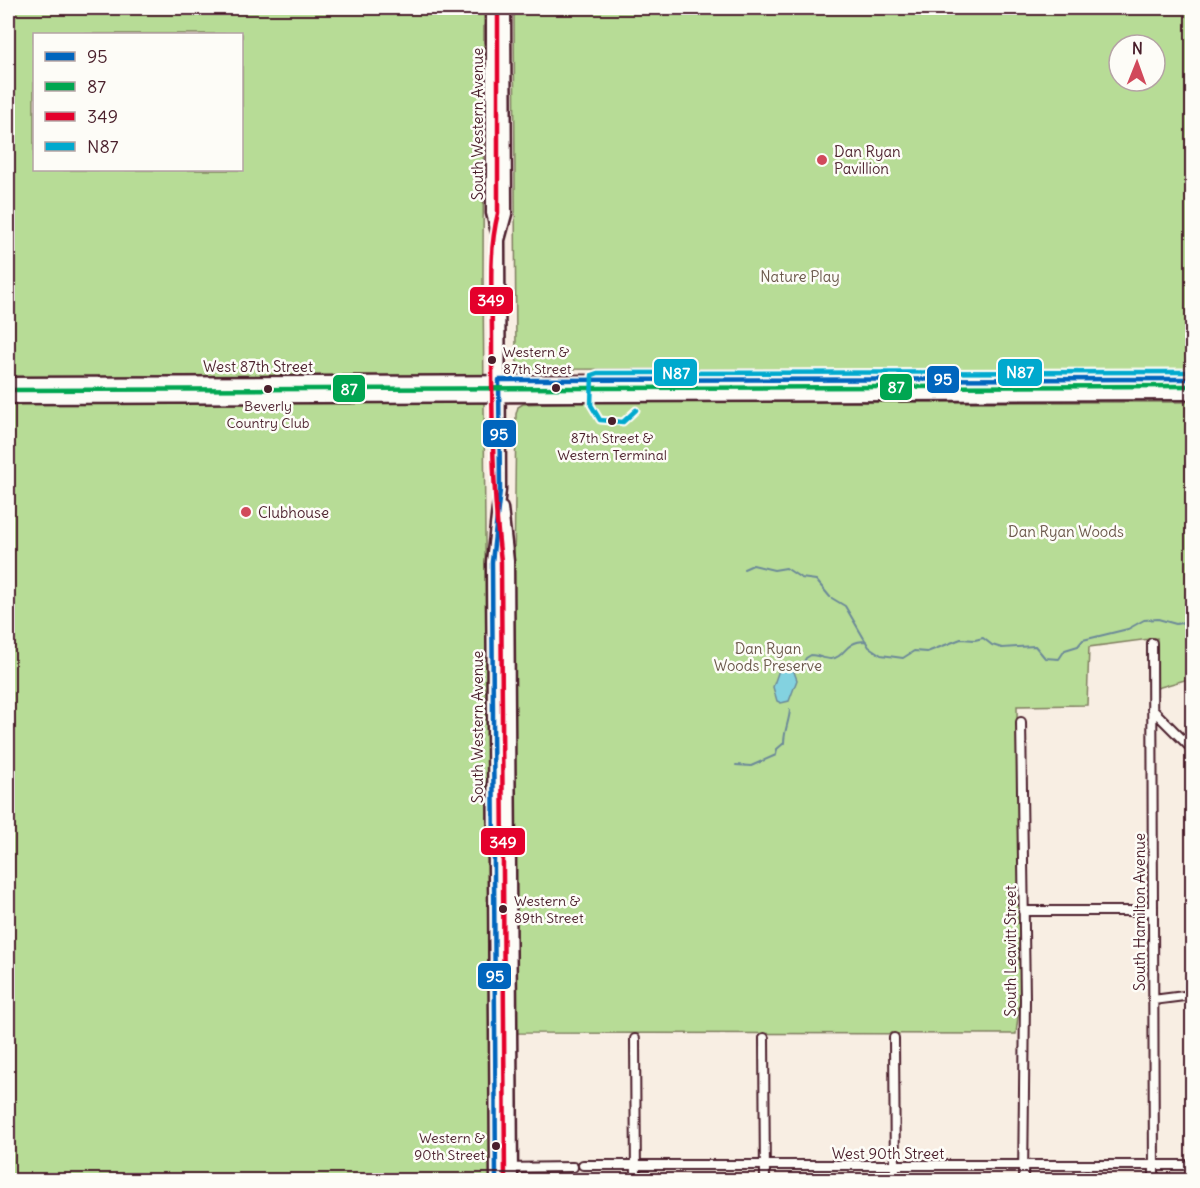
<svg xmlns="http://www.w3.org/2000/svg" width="1200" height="1188" viewBox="0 0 1200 1188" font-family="Delius,sans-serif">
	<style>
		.green { fill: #b7dc96; stroke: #807e60; stroke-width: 1.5; fill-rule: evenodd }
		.water { fill: #83d2e0; stroke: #6c8a98; stroke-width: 1.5 }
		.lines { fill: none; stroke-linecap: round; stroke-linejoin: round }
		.stream { stroke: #6c8a98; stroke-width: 2 }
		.minor-casing { stroke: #4a1f2b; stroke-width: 12 }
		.secondary-casing { stroke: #4a1f2b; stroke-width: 15 }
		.minor { stroke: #fdfcf7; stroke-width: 8 }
		.secondary { stroke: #fdfcf7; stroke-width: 10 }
		.bus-1-casing { stroke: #fdfcf7; stroke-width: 9 }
		.bus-2-casing { stroke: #fdfcf7; stroke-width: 9 }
		.bus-3-casing { stroke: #fdfcf7; stroke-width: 9 }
		.bus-4-casing { stroke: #fdfcf7; stroke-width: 9 }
		.bus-1 { stroke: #0065bd; stroke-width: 4.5 }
		.bus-2 { stroke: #00a651; stroke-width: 4.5 }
		.bus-3 { stroke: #e4002b; stroke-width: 4.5 }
		.bus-4 { stroke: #00a9ce; stroke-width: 4.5 }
		.poi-dot { fill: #d1495b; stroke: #fdfcf7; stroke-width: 2 }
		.bus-dot { fill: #4a1f2b; stroke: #fdfcf7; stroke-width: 2 }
		.labels { text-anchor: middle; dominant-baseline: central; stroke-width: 5; stroke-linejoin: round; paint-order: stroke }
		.bus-label { font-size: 14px; fill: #4a1f2b; stroke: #fdfcf7; text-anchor: start }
		.street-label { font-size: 15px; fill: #4a1f2b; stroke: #fdfcf7 }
		.poi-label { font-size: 15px; fill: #4a1f2b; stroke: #fdfcf7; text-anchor: start }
		.park-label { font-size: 15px; fill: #6b584b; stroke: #fdfcf7 }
		.line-badge { stroke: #fdfcf7; stroke-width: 2 }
		.badge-label { font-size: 16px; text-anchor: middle; font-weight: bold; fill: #fff }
	</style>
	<rect width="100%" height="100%" fill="#f8eee3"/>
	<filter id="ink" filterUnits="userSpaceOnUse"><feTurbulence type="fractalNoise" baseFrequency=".0167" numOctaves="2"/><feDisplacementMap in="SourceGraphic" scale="12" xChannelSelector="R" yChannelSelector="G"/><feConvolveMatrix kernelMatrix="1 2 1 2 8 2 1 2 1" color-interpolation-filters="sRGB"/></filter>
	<g filter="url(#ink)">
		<path class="green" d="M8,8H484L483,276L490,1180H8ZM34,34H242V170H34Z
			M496,8H500L499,213L496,183Z
			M514,8H1192V370L520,369L516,359ZM1119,45H1155V81H1119Z
			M1108,384L1080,389H737L736,385Z
			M583,402H1192V678L1157,688V638L1089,647L1087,705L1017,706L1020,999L1016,1034L517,1033L514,573L516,414L518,407L523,404Z"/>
		<path class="water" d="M787,667L793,669L797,680L789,701L781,703L777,701L773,687L779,670Z"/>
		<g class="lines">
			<path class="stream" d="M744,569L753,565L774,570L786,568L801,578L816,580L830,597L845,606L869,647L881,655L903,658L914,651L927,652L961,639L975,640L983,638L992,645L1002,648L1035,646L1045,658L1059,659L1065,650L1078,646L1083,640L1128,629L1144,620L1158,619L1176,624L1192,621
				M801,667L806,658L811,655C817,655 824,659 831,659C846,657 844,641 866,641
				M736,765L751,766L776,755L777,749L784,743C784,731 789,722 790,710"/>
			<defs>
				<path id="minor" d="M1152,643L1154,1180
					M1152,709L1192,749
					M1021,722L1025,999L1023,1180
					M1023,911H1153
					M1153,1000L1192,995
					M764,1038L765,1180
					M894,1038L895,1180
					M635,1039L636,1180
					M583,1165H1192
					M496,1168L573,1167"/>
				<path id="secondary" d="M492,8V213L499,240L500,490L492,562L496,1180
					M499,240L506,214L505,8
					M8,383L1192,379
					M8,398L1192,394
					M502,508L508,561L512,1180"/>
			</defs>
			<use href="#minor" class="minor-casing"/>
			<use href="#secondary" class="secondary-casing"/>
			<use href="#minor" class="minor"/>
			<use href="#secondary" class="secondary"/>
			<defs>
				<path id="bus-1" d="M496,1180L492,562L500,490L499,380L1192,379"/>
				<path id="bus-2" d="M8,390L1192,386"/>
				<path id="bus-3" d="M498,8V213C488,253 492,295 492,336C492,412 492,486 501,561L505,1180"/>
				<path id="bus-4" d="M636,410L623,422L600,420L591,405L592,375L598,373L1192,372"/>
			</defs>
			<use href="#bus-1" class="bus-1-casing"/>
			<use href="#bus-2" class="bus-2-casing"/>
			<use href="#bus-3" class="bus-3-casing"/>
			<use href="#bus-4" class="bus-4-casing"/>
			<use href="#bus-1" class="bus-1"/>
			<use href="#bus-2" class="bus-2"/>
			<use href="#bus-3" class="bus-3"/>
			<use href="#bus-4" class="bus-4"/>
		</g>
	</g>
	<g class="poi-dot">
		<circle cx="822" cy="160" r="6"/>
		<circle cx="246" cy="512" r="6"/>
	</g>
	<g class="bus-dot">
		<circle cx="492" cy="360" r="5"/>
		<circle cx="556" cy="388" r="5"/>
		<circle cx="268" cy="389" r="5"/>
		<circle cx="612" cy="421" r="5"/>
		<circle cx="503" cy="909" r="5"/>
		<circle cx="496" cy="1146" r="5"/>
	</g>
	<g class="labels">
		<g class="bus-label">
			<text x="503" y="352">Western &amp;<tspan x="503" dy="17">87th Street</tspan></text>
			<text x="268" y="406" text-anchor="middle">Beverly<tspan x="268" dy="17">Country Club</tspan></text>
			<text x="612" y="438" text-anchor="middle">87th Street &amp;<tspan x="612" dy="17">Western Terminal</tspan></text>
			<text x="514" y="901">Western &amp;<tspan x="514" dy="17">89th Street</tspan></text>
			<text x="485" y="1138" text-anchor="end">Western &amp;<tspan x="485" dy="17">90th Street</tspan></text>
		</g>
		<g class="street-label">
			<text transform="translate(477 124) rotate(-90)">South Western Avenue</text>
			<text x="258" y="366">West 87th Street</text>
			<text transform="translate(477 727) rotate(-90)">South Western Avenue</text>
			<text transform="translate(1139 912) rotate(-90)">South Hamilton Avenue</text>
			<text transform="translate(1010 951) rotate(-90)">South Leavitt Street</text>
			<text x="888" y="1153">West 90th Street</text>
		</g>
		<g class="poi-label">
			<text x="834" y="151">Dan Ryan<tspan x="834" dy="17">Pavillion</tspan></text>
			<text x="258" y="512">Clubhouse</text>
		</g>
		<g class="park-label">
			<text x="800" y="276">Nature Play</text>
			<text x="1066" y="531">Dan Ryan Woods</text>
			<text x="768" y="648">Dan Ryan<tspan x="768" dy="17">Woods Preserve</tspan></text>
		</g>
	</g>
	<g class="line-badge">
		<rect x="469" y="286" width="45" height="29" rx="6" fill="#e4002b"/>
		<rect x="997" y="358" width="46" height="29" rx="6" fill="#00a9ce"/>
		<rect x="653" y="358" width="45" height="29" rx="6" fill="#00a9ce"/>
		<rect x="926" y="365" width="34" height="29" rx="6" fill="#0065bd"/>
		<rect x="879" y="373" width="34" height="28" rx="6" fill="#00a651"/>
		<rect x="332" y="374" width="34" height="29" rx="6" fill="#00a651"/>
		<rect x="482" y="419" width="35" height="29" rx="6" fill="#0065bd"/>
		<rect x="480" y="827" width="46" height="29" rx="6" fill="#e4002b"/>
		<rect x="477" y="962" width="35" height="28" rx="6" fill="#0065bd"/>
	</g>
	<g class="badge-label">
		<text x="491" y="306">349</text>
		<text x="1020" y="378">N87</text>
		<text x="676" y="379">N87</text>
		<text x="943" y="385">95</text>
		<text x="896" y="393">87</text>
		<text x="349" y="395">87</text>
		<text x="499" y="440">95</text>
		<text x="503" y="848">349</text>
		<text x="495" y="982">95</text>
	</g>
	<rect width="1200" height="1188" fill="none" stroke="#fdfcf7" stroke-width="30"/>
	<rect x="15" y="15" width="1170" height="1158" fill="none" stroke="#4a1f2b" stroke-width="2" filter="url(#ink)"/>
	<rect x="33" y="33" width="210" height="138" fill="#fdfcf7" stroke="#b5a4a5" stroke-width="1.5"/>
	<rect x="45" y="52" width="30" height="9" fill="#0065bd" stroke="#b5a4a5" stroke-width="1.5"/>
	<text x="87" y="63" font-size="18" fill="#4a1f2b">95</text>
	<rect x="45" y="82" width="30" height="9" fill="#00a651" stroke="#b5a4a5" stroke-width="1.5"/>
	<text x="87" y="93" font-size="18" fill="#4a1f2b">87</text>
	<rect x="45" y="112" width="30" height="9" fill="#e4002b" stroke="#b5a4a5" stroke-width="1.5"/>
	<text x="87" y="123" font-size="18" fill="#4a1f2b">349</text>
	<rect x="45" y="142" width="30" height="9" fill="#00a9ce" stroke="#b5a4a5" stroke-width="1.5"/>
	<text x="87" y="153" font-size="18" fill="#4a1f2b">N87</text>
	<g transform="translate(1137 63) rotate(1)"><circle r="28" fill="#fdfcf7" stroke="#b5a4a5" stroke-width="1.5"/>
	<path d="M0-4.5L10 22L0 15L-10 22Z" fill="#d1495b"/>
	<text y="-9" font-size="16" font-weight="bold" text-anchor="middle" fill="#4a1f2b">N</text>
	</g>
</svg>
